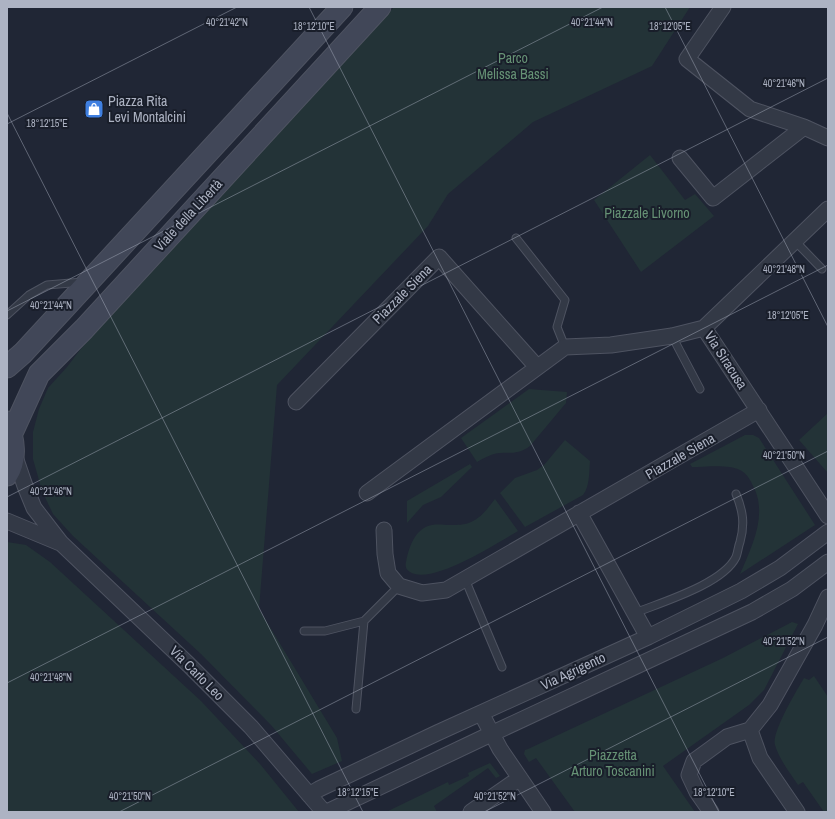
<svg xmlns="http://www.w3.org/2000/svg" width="835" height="819" viewBox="0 0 835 819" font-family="'Archivo Narrow',sans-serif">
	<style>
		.green { fill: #233337 }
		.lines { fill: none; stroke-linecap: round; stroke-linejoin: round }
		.service-casing { stroke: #4e5361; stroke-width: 9 }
		.minor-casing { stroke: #4e5361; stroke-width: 17 }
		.secondary-casing { stroke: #4e5361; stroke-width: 23 }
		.service { stroke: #333946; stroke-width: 7 }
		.minor { stroke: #333946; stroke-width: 15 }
		.secondary { stroke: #414758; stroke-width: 21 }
		.ticks { fill: none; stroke: #adb3c3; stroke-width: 1; stroke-opacity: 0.45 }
		.labels { text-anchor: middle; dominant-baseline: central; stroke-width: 4; stroke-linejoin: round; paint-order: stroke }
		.park-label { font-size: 14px; fill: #669275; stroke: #191e2a }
		.poi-label { font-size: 14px; fill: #adb3c3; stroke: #191e2a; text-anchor: start }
		.street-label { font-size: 14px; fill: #adb3c3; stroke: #191e2a }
		.ticks-label { font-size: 10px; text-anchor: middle; fill: #adb3c3; stroke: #191e2a; stroke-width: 4; stroke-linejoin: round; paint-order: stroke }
	</style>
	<rect width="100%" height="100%" fill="#202635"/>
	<path class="green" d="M394,7H690L652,66L533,122L448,194L428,226L277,385L259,609L337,738L342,761L312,774L271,725L201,654L73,536L53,514L42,491L33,459V432L39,409L48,388L67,367L80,350L187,230Z
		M650,155L685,200L695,194L714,216L641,272L594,200Z
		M529,389L567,392L566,403L530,446C518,455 512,452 499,453C491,454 484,458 477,462L461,438Z
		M828,413V473L799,440Z
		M745,435H753L759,438L815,525L740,574C752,546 769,513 752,484C750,479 746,473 740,470C729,464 705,467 692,467L690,464Z
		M565,440L590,461C589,472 590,486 583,495L525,527L500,493L515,478L537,470L544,465Z
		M470,464L472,467L441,497L423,505L407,523V501Z
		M495,499L518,531C497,543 431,586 410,572C406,570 405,566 406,562C409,547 415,528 432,525C438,524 445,525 450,525C457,525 465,525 471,522C482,517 488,508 495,499Z
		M7,542L26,545L50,562L201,701L260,764L299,812H7Z
		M792,622L798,624L764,690L749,705L663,766L695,812H575L536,758L529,762L524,754L525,750L528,749L723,658Z
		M814,676L828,697V812H824L803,782L798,785C790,773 779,759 775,745C771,733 797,690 804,678L809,680Z
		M490,763L500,776L496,778L488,768L434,806L437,812H386L448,782L449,785L469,776L468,773Z"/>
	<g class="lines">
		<defs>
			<path id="service" d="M516,238L565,300L557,327L565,347
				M794,240L822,269
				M7,315L29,295L47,285L83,282
				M672,336L700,389
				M465,579L502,667
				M635,613C662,602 723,584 736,557C738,552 738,547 740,542C745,524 743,511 736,494
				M304,631H325L364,621
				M356,709L364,621L399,586"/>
			<path id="minor" d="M723,7L687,59L750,109L804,127L828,138
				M680,158L713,198L804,127
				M828,209L704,328L828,516
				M296,402L439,257L537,367
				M14,454L25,486L34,508L61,543L189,665L251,727L324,812
				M367,493L565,347L611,345L672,336L704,328
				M579,513L648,637
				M7,521L60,543
				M384,530L385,554L388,573L399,586L422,593L446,590L759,410
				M481,713L500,749L543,812
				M750,730L760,758L797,812
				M309,795L319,789L437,733L648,637L741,591L780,568L828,532
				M327,812L491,734L752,612L792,589L828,562
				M471,812L520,778
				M711,812L697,792L689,775L694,761L727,737L750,730L770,705L815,625L828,597"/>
			<path id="secondary" d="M7,367L23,353L342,7
				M7,422C14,438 17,460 7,475
				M12,433L39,374L84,329L380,7"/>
		</defs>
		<use href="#service" class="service-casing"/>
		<use href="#minor" class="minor-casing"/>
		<use href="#secondary" class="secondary-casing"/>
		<use href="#service" class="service"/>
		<use href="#minor" class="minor"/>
		<use href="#secondary" class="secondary"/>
	</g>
	<path class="ticks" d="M309,7L719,812M665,7L828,327M7,113L363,812M7,124L237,7M7,311L603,7M7,497L828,78M7,683L828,265M7,811V812M119,812L828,451M484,812L828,637"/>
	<defs>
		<symbol id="shop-square" viewBox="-11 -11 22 22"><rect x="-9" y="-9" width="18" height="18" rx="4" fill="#3f7fe0" stroke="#191e2a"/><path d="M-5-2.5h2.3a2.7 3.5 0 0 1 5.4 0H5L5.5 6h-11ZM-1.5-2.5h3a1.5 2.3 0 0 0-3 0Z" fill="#fff"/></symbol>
	</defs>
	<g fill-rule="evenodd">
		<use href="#shop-square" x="83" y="98" width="22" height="22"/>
	</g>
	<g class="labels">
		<g class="park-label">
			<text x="513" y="58">Parco<tspan x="513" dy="16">Melissa Bassi</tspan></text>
			<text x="647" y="213">Piazzale Livorno</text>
			<text x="613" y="755">Piazzetta<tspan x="613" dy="16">Arturo Toscanini</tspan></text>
		</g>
		<g class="poi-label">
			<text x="108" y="101">Piazza Rita<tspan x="108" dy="16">Levi Montalcini</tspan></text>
		</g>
		<g class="street-label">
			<text transform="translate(188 215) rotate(-47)">Viale della Libertà</text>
			<text transform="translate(402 294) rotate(-45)">Piazzale Siena</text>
			<text transform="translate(726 360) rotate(57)">Via Siracusa</text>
			<text transform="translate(680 456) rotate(-30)">Piazzale Siena</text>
			<text transform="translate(573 671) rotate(-25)">Via Agrigento</text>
			<text transform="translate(197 673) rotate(45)">Via Carlo Leo</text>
		</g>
	</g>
	<g class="ticks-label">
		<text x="227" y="26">40°21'42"N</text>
		<text x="592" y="26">40°21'44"N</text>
		<text x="314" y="30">18°12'10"E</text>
		<text x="670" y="30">18°12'05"E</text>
		<text x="784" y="87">40°21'46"N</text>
		<text x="47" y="127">18°12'15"E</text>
		<text x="784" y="273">40°21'48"N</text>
		<text x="51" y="309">40°21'44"N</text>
		<text x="788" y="319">18°12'05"E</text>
		<text x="784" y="459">40°21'50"N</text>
		<text x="51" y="495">40°21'46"N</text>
		<text x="784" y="645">40°21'52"N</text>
		<text x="51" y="681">40°21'48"N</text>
		<text x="358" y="796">18°12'15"E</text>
		<text x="714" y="796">18°12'10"E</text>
		<text x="130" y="800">40°21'50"N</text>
		<text x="495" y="800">40°21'52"N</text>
	</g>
	<rect width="835" height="819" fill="none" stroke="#adb3c3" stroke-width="16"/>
</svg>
